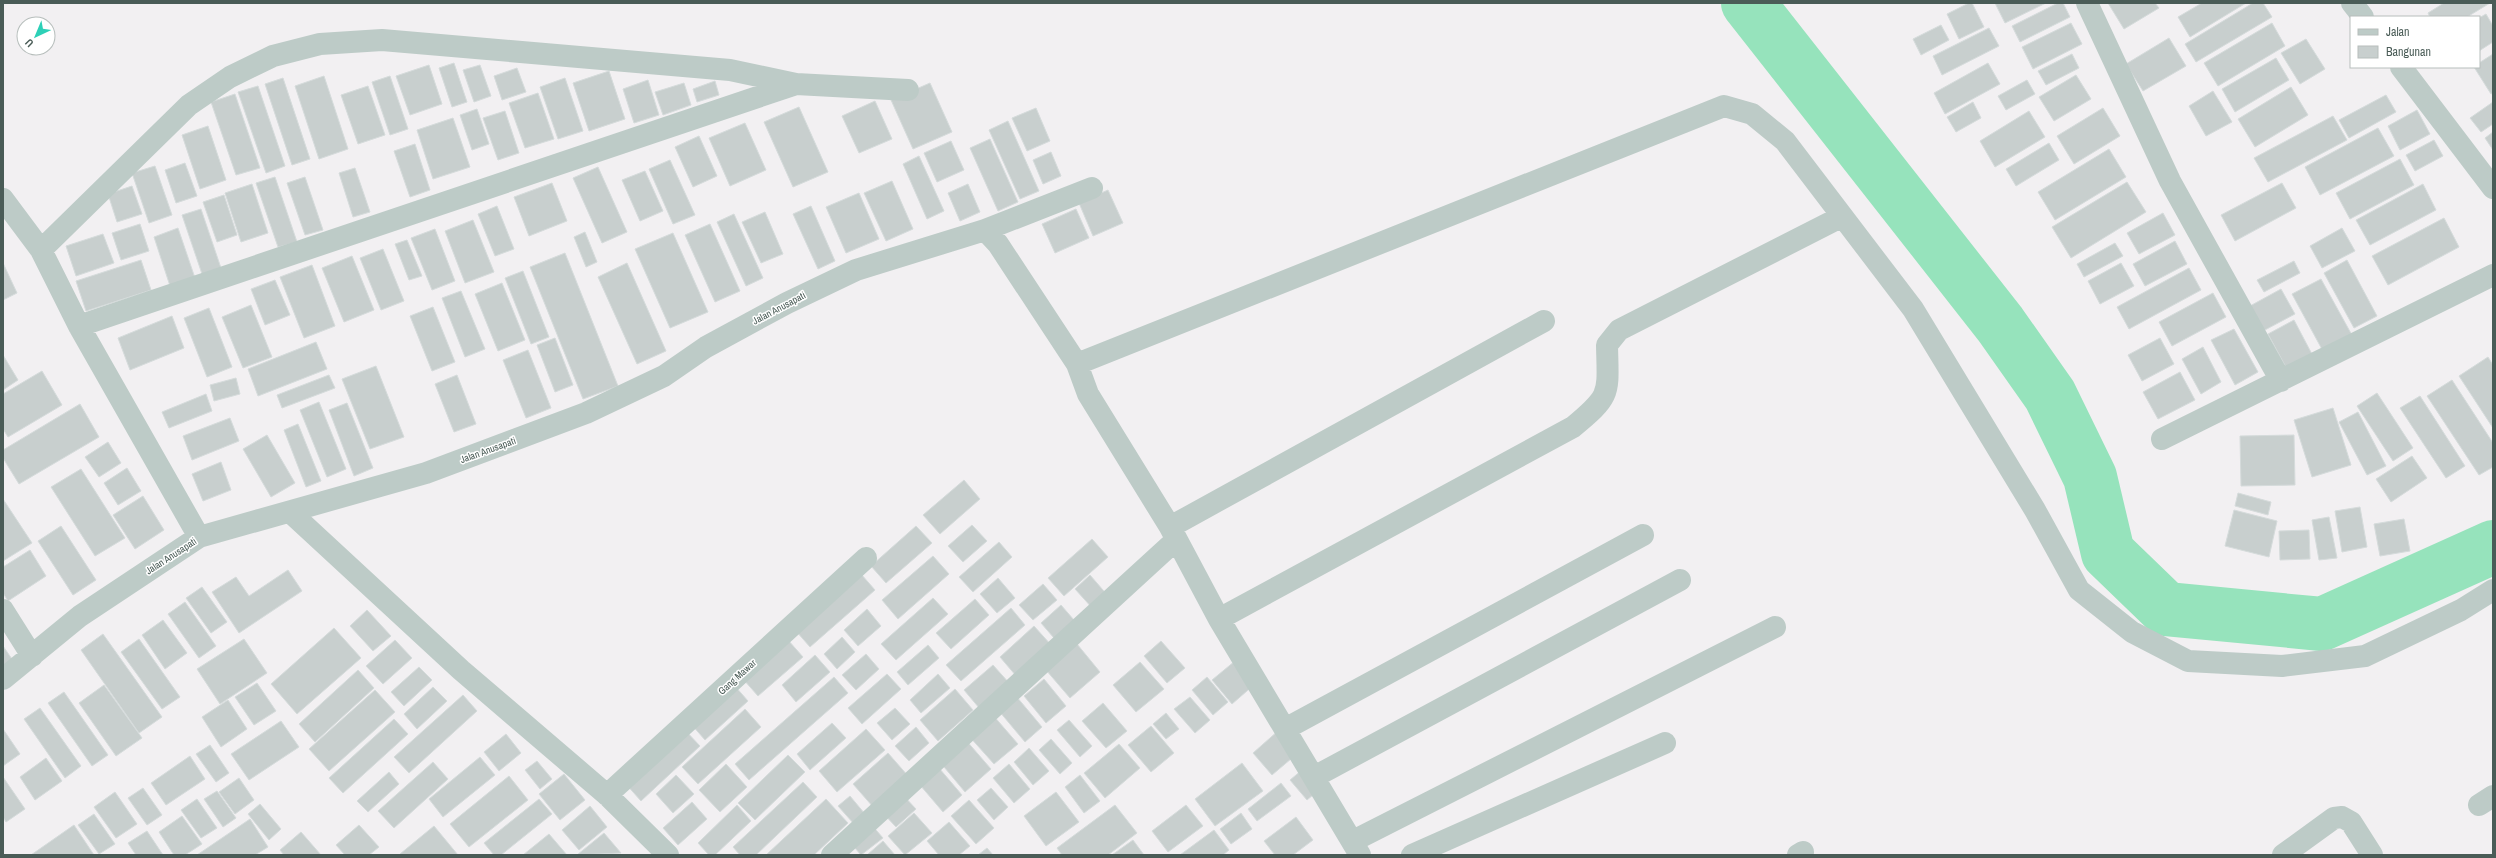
<svg xmlns="http://www.w3.org/2000/svg" width="2496" height="858" viewBox="0 0 2496 858" font-family="'Archivo Narrow',sans-serif">
	<style>
		.lines { fill: none; stroke-linecap: round; stroke-linejoin: round }
		.river { stroke: #96e3bc; stroke-width: 54 }
		.building { fill: #c8cfce; stroke: #d5dbdb }
		.minor { stroke: #bdcbc7; stroke-width: 22 }
		.labels { text-anchor: middle; dominant-baseline: central; stroke-width: 3; stroke-linejoin: round; paint-order: stroke }
		.street-label { font-size: 10px; fill: #4a5c57; stroke: #fff }
	</style>
	<rect width="100%" height="100%" fill="#f2f0f2"/>
	<g class="lines">
		<path class="river" d="M1748,3L2000,324L2050,395L2090,477L2108,553L2166,609L2322,624L2493,547"/>
	</g>
	<path class="building" d="M1969,3H1972L1984,27L1959,39L1947,14Z
		M1995,3H2046L2005,23Z
		M2058,3H2063L2070,17L2020,42L2012,26Z
		M2108,3H2155L2159,8L2124,29Z
		M2202,3H2246L2190,37L2178,17Z
		M2253,3H2263L2272,17L2196,62L2185,44Z
		M2444,3H2490L2467,17H2430L2428,13Z
		M2486,14L2493,26V42L2479,51V18Z
		M2071,23L2082,44L2033,69L2022,47Z
		M2272,23L2285,46L2218,86L2204,63Z
		M1941,25L1949,40L1921,55L1913,39Z
		M1989,28L1999,46L1942,75L1933,56Z
		M2169,38L2186,66L2143,91L2126,64Z
		M2306,39L2325,69L2300,84L2281,53Z
		M2072,54L2079,68L2046,85L2038,71Z
		M2493,54V93L2491,94L2474,67H2479V63Z
		M2276,58L2289,80L2235,112L2222,89Z
		M454,63L467,102L452,107L439,68Z
		M1988,63L2000,84L1945,114L1934,93Z
		M429,65L442,104L410,115L396,76Z
		M480,65L491,96L474,102L463,70Z
		M517,68L526,92L502,100L494,76Z
		M609,71L625,119L589,131L573,83Z
		M2076,75L2091,99L2054,121L2039,97Z
		M324,76L348,149L319,159L295,86Z
		M390,76L408,129L390,135L372,82Z
		M283,78L310,159L292,165L265,84Z
		M565,78L583,131L558,139L540,87Z
		M648,80L659,115L634,123L623,89Z
		M2027,80L2035,94L2006,110L1998,96Z
		M715,81L719,95L697,102L693,89Z
		M684,83L691,105L663,115L655,92Z
		M930,83L952,132L913,149L891,100Z
		M258,86L285,166L266,173L238,92Z
		M368,86L385,135L358,144L341,95Z
		M2291,87L2308,115L2255,147L2238,119Z
		M2213,91L2232,122L2206,136L2189,106Z
		M538,93L554,139L525,148L509,103Z
		M235,94L260,168L236,175L211,102Z
		M2386,95L2396,112L2349,138L2339,120Z
		M875,101L892,139L859,153L842,116Z
		M1973,102L1981,118L1956,132L1947,117Z
		M2493,102V124L2481,132L2470,118Z
		M799,107L828,172L793,187L764,122Z
		M1036,108L1050,141L1027,151L1012,118Z
		M2103,108L2120,136L2074,164L2057,136Z
		M477,109L489,144L472,150L460,115Z
		M2417,110L2430,134L2400,150L2388,126Z
		M505,111L519,153L498,160L483,118Z
		M2029,111L2045,137L1995,167L1980,141Z
		M2333,116L2347,140L2268,182L2254,158Z
		M453,118L470,167L433,179L417,130Z
		M1008,121L1039,191L1020,199L989,130Z
		M745,123L766,170L730,186L709,138Z
		M208,126L226,180L200,189L182,135Z
		M2378,128L2394,156L2320,195L2305,167Z
		M2493,132V150L2485,138Z
		M699,136L717,176L693,187L675,147Z
		M990,139L1018,202L998,211L970,148Z
		M2434,140L2443,156L2415,171L2406,155Z
		M951,141L964,170L937,182L924,153Z
		M2049,143L2059,160L2016,186L2006,169Z
		M415,144L430,190L410,197L394,151Z
		M2109,149L2126,177L2055,220L2038,192Z
		M1051,152L1061,176L1043,184L1033,160Z
		M919,156L944,211L927,219L903,164Z
		M2400,159L2414,185L2350,219L2336,193Z
		M670,160L695,215L673,224L649,169Z
		M185,163L197,196L176,203L165,170Z
		M155,166L172,215L149,223L132,173Z
		M598,167L627,232L602,243L573,178Z
		M355,168L370,212L353,217L339,173Z
		M645,171L663,211L640,221L622,180Z
		M275,177L297,242L278,247L256,183Z
		M305,177L323,230L305,235L287,183Z
		M892,181L913,229L886,241L864,193Z
		M2127,182L2146,212L2071,258L2052,227Z
		M552,183L567,221L529,236L514,197Z
		M2282,183L2296,208L2235,241L2221,215Z
		M252,184L268,233L241,242L225,193Z
		M968,184L980,212L960,221L948,193Z
		M2423,184L2436,210L2370,245L2356,220Z
		M132,186L142,214L117,222L108,194Z
		M1108,190L1123,223L1093,236L1079,203Z
		M859,193L879,239L846,253L826,207Z
		M224,195L237,235L217,242L203,202Z
		M497,206L514,249L495,256L478,214Z
		M811,206L835,261L818,269L793,214Z
		M201,209L221,268L202,274L182,215Z
		M1076,209L1089,238L1055,253L1042,224Z
		M765,212L783,254L761,263L742,222Z
		M2163,213L2175,235L2139,254L2127,233Z
		M734,214L763,278L746,286L717,222Z
		M2444,218L2459,247L2388,285L2372,256Z
		M473,220L494,272L465,283L445,231Z
		M140,224L149,251L121,260L112,233Z
		M710,224L740,291L715,302L685,235Z
		M178,228L195,278L170,286L154,237Z
		M2342,228L2355,251L2322,268L2310,246Z
		M435,229L455,281L432,290L411,238Z
		M585,232L597,262L586,267L574,237Z
		M673,233L708,312L670,328L635,249Z
		M103,234L114,263L76,276L66,246Z
		M407,240L422,276L409,280L395,244Z
		M2175,241L2187,264L2145,286L2133,264Z
		M2115,243L2123,256L2084,277L2077,264Z
		M383,249L404,301L381,310L360,258Z
		M565,253L618,386L583,399L530,267Z
		M352,256L374,310L344,322L322,268Z
		M141,260L151,290L86,311L76,281Z
		M2347,260L2377,316L2354,328L2324,273Z
		M2294,261L2300,273L2264,292L2257,280Z
		M3,263L17,293L3,300Z
		M627,263L666,351L637,364L598,277Z
		M2121,263L2134,286L2100,304L2088,281Z
		M312,265L335,326L304,338L280,277Z
		M2189,268L2201,290L2129,329L2117,307Z
		M523,271L549,337L531,344L505,278Z
		M2321,279L2353,337L2324,353L2292,294Z
		M275,280L290,315L265,325L251,289Z
		M502,283L525,340L498,351L475,294Z
		M2281,289L2295,314L2263,331L2250,306Z
		M461,291L485,349L465,357L442,298Z
		M2213,293L2226,317L2172,346L2159,322Z
		M251,305L272,357L243,368L222,317Z
		M433,307L455,362L432,371L410,316Z
		M209,308L232,367L207,377L184,318Z
		M172,316L184,348L130,370L118,338Z
		M2294,320L2314,358L2288,371L2268,334Z
		M2234,329L2258,372L2235,385L2211,340Z
		M555,338L573,385L555,392L537,345Z
		M2160,338L2174,364L2142,381L2128,355Z
		M316,342L327,369L258,396L248,369Z
		M2203,347L2221,382L2201,394L2182,359Z
		M528,350L551,408L526,418L503,360Z
		M3,355L18,380L3,390Z
		M2488,357L2493,365V428L2459,376Z
		M376,366L404,437L370,449L342,379Z
		M42,371L62,405L8,437L3,429V394Z
		M2180,372L2195,400L2158,419L2143,392Z
		M329,375L335,388L282,408L277,395Z
		M457,375L476,424L454,432L435,384Z
		M236,378L240,394L214,401L210,385Z
		M2452,380L2493,443V467L2479,475L2427,396Z
		M2377,393L2413,448L2393,461L2357,406Z
		M206,394L212,411L169,428L162,412Z
		M2420,396L2465,466L2446,478L2400,408Z
		M319,402L346,469L327,477L300,410Z
		M347,403L373,468L354,476L329,410Z
		M80,404L99,437L19,484L3,458V450Z
		M2333,408L2351,465L2312,477L2294,420Z
		M2358,412L2386,466L2367,475L2339,422Z
		M230,418L239,441L192,460L183,436Z
		M298,424L321,481L306,487L284,430Z
		M267,435L295,483L271,497L243,449Z
		M2294,435L2295,485L2241,486L2240,436Z
		M108,442L121,463L99,477L85,457Z
		M2412,456L2427,478L2391,502L2376,479Z
		M221,462L231,490L203,501L192,474Z
		M127,468L141,491L118,505L104,483Z
		M81,469L125,538L95,556L51,487Z
		M964,480L980,499L940,534L923,515Z
		M2238,493L2271,502L2268,515L2235,506Z
		M143,496L164,530L135,549L113,515Z
		M3,499L32,543L3,561Z
		M2360,507L2367,547L2342,552L2335,511Z
		M2234,510L2277,521L2269,557L2225,546Z
		M2329,517L2337,558L2319,560L2312,520Z
		M2404,519L2410,551L2380,556L2374,524Z
		M972,525L987,541L963,562L948,546Z
		M61,526L96,580L73,595L38,541Z
		M916,526L932,543L886,583L871,566Z
		M2309,530L2310,559L2280,560L2279,531Z
		M1092,539L1108,557L1064,596L1048,578Z
		M999,542L1012,557L973,592L959,577Z
		M30,550L46,576L8,601L3,593V567Z
		M933,556L949,574L898,619L882,600Z
		M288,570L302,591L239,633L212,592L236,577L249,596Z
		M861,574L875,590L810,647L796,631Z
		M1090,575L1109,597L1094,610L1075,589Z
		M998,578L1015,598L997,613L980,594Z
		M1043,584L1057,600L1033,620L1019,605Z
		M202,587L227,622L211,633L186,598Z
		M933,598L948,614L896,660L881,644Z
		M975,599L989,615L951,649L936,633Z
		M185,602L216,646L199,658L168,614Z
		M1061,605L1080,627L1060,645L1041,623Z
		M1011,608L1025,625L961,681L946,665Z
		M867,609L881,626L858,646L844,630Z
		M367,610L391,636L373,651L350,626Z
		M163,620L187,653L165,669L142,635Z
		M1034,626L1052,646L1017,677L1000,657Z
		M334,628L361,658L297,714L271,684Z
		M103,634L162,717L139,733L81,650Z
		M842,637L855,652L837,669L824,654Z
		M139,639L180,697L162,709L121,652Z
		M244,639L267,673L220,704L197,669Z
		M395,640L412,658L383,684L366,666Z
		M788,640L803,657L758,696L743,679Z
		M1161,641L1185,668L1167,683L1144,656Z
		M1077,644L1100,672L1070,698L1046,670Z
		M928,645L939,658L908,685L897,672Z
		M3,646L14,662L3,669Z
		M866,654L879,669L856,690L842,675Z
		M815,655L830,672L796,702L782,685Z
		M1235,661L1255,684L1232,704L1212,680Z
		M1140,662L1164,689L1136,712L1113,685Z
		M993,665L1010,684L980,709L964,690Z
		M419,667L432,680L404,706L391,692Z
		M358,670L374,688L315,742L299,724Z
		M887,674L901,689L862,724L848,708Z
		M938,674L950,688L921,713L910,700Z
		M834,677L848,693L749,780L735,764Z
		M1207,677L1228,702L1213,715L1192,690Z
		M1044,679L1066,706L1046,723L1024,696Z
		M257,683L276,711L254,725L235,697Z
		M104,685L142,738L116,756L79,703Z
		M734,685L748,701L705,740L691,724Z
		M433,687L447,701L417,729L404,714Z
		M955,689L973,710L938,741L920,720Z
		M375,690L395,712L329,771L309,749Z
		M64,692L108,755L92,766L48,703Z
		M463,695L477,711L409,773L394,757Z
		M1016,696L1042,727L1025,742L999,711Z
		M1190,697L1210,720L1195,733L1174,709Z
		M228,700L247,729L221,747L202,717Z
		M1103,703L1127,731L1106,748L1082,721Z
		M40,708L81,766L65,778L24,719Z
		M895,708L910,724L892,740L877,723Z
		M745,709L761,727L698,784L682,767Z
		M1166,713L1179,729L1166,739L1153,724Z
		M992,714L1018,744L994,764L968,735Z
		M394,719L408,734L343,793L329,778Z
		M1069,720L1092,746L1080,757L1057,730Z
		M281,721L299,747L249,780L231,754Z
		M832,723L846,738L810,770L797,754Z
		M1151,726L1174,753L1151,772L1128,745Z
		M916,727L929,743L909,761L895,746Z
		M3,729L20,754L3,766Z
		M684,729L700,746L641,801L625,783Z
		M866,729L885,750L837,792L819,771Z
		M1279,730L1298,753L1272,775L1253,753Z
		M506,734L521,753L499,771L484,752Z
		M965,739L991,769L965,792L939,761Z
		M1051,739L1072,763L1060,774L1039,750Z
		M1119,744L1140,768L1105,798L1084,773Z
		M210,745L229,773L216,782L196,754Z
		M1029,748L1049,771L1033,785L1014,762Z
		M888,753L909,777L874,808L853,784Z
		M788,755L805,772L755,820L738,803Z
		M190,756L205,779L166,805L151,783Z
		M480,757L495,775L443,817L429,799Z
		M46,758L62,781L35,800L20,777Z
		M537,761L552,779L540,789L525,770Z
		M433,762L448,779L394,828L378,811Z
		M1242,763L1263,791L1215,826L1195,799Z
		M726,764L747,787L720,812L699,790Z
		M1009,764L1030,789L1014,803L993,778Z
		M939,768L962,795L943,812L920,785Z
		M1302,770L1319,790L1307,800L1290,780Z
		M389,772L399,784L368,812L357,801Z
		M564,774L585,800L560,820L539,794Z
		M676,775L694,794L673,813L656,794Z
		M1080,775L1100,801L1084,813L1065,787Z
		M509,776L528,800L469,847L450,824Z
		M3,777L25,809L6,822L3,817Z
		M239,778L254,800L235,814L219,792Z
		M803,782L817,797L756,855H740L733,847Z
		M1281,783L1291,796L1257,821L1248,809Z
		M143,788L162,815L147,825L128,798Z
		M991,788L1008,807L994,820L977,800Z
		M217,791L236,818L223,827L204,799Z
		M115,792L137,824L116,838L94,807Z
		M1056,792L1079,822L1046,846L1024,816Z
		M902,794L916,809L896,827L882,812Z
		M850,796L865,814L854,824L838,806Z
		M197,799L217,828L201,838L181,810Z
		M539,799L552,814L501,855H494L484,843Z
		M826,799L848,823L814,855H766Z
		M969,800L994,828L976,844L951,816Z
		M692,802L707,819L678,845L663,828Z
		M260,804L281,829L269,840L248,814Z
		M737,805L751,821L715,855H709L698,843Z
		M1115,805L1137,833L1108,855H1062L1057,848Z
		M1186,805L1203,826L1168,852L1152,831Z
		M590,806L607,827L579,850L562,830Z
		M914,813L932,833L905,855L888,836Z
		M1241,813L1252,829L1231,844L1220,829Z
		M94,814L115,844L99,854L78,825Z
		M182,816L202,844L185,855H174L159,832Z
		M1296,817L1313,840L1293,855H1275L1264,841Z
		M250,819L268,847L255,855H197Z
		M949,822L970,846L959,855H939L927,841Z
		M870,823L883,838L861,855L849,841Z
		M74,825L94,855H31Z
		M359,825L379,847L369,855H345L336,845Z
		M434,826L458,855H400V854Z
		M1214,830L1229,850L1223,855H1180Z
		M147,831L163,855H136L128,843Z
		M301,832L321,855H284L280,850Z
		M604,833L621,853L577,855Z
		M549,834L567,855H523Z
		M1133,840L1144,855H1112Z
		M883,841L895,855H867Z
		M987,848L993,855H978Z"/>
	<g class="lines">
		<path class="minor" d="M2087,3L2170,181L2281,381
			M2352,3L2363,17
			M2401,67L2493,188
			M3,199L41,250L79,326L199,537
			M985,230L998,244L1077,364L1088,394L1170,527L1219,619L1360,855
			M41,250L189,105L230,77L273,56L320,44L382,40L730,70L796,84
			M79,326L796,84L908,90
			M1077,364L1724,106L1752,114L1785,141L1913,309L2035,510L2079,590L2132,632L2188,661L2282,666L2365,656L2461,610L2493,590
			M2162,439L2493,275
			M290,512L461,670L607,795L668,855
			M1170,527L1544,321
			M3,610L32,656
			M1219,619L1573,427C1612,395 1608,394 1607,345L1619,330L1841,217
			M3,679L80,616L199,537L426,473L586,413L664,376L706,347L787,303L856,270L985,230L1092,188
			M1285,729L1643,535
			M1314,777L1680,580
			M607,795L866,558
			M2479,805L2493,796
			M1353,841L1775,627
			M832,855L1176,540
			M1412,855L1665,743
			M1798,855L1803,852
			M2283,855L2334,818L2342,817L2351,822L2372,855"/>
	</g>
	<g class="labels">
		<g class="street-label">
			<text transform="translate(779 308) rotate(-28)">Jalan Anusapati</text>
			<text transform="translate(488 450) rotate(-20)">Jalan Anusapati</text>
			<text transform="translate(171 556) rotate(-33)">Jalan Anusapati</text>
			<text transform="translate(737 677) rotate(-42)">Gang Mawar</text>
		</g>
	</g>
	<rect width="2496" height="858" fill="none" stroke="#4a5c57" stroke-width="8"/>
	<rect x="2350" y="16" width="130" height="52" fill="#ffffff" stroke="#b7bebc"/>
	<rect x="2358" y="29" width="20" height="6" fill="#bdcbc7" stroke="#b7bebc"/>
	<text x="2386" y="36" font-size="12" fill="#4a5c57">Jalan</text>
	<rect x="2358" y="46" width="20" height="12" fill="#c8cfce" stroke="#b7bebc"/>
	<text x="2386" y="56" font-size="12" fill="#4a5c57">Bangunan</text>
	<g transform="translate(36 36) rotate(224)"><circle r="19" fill="#ffffff" stroke="#b7bebc"/>
	<path d="M0-3L7 15L0 10L-7 15Z" fill="#2dd0b7"/>
	<text y="-6" font-size="11" font-weight="bold" text-anchor="middle" fill="#4a5c57">U</text>
	</g>
</svg>
